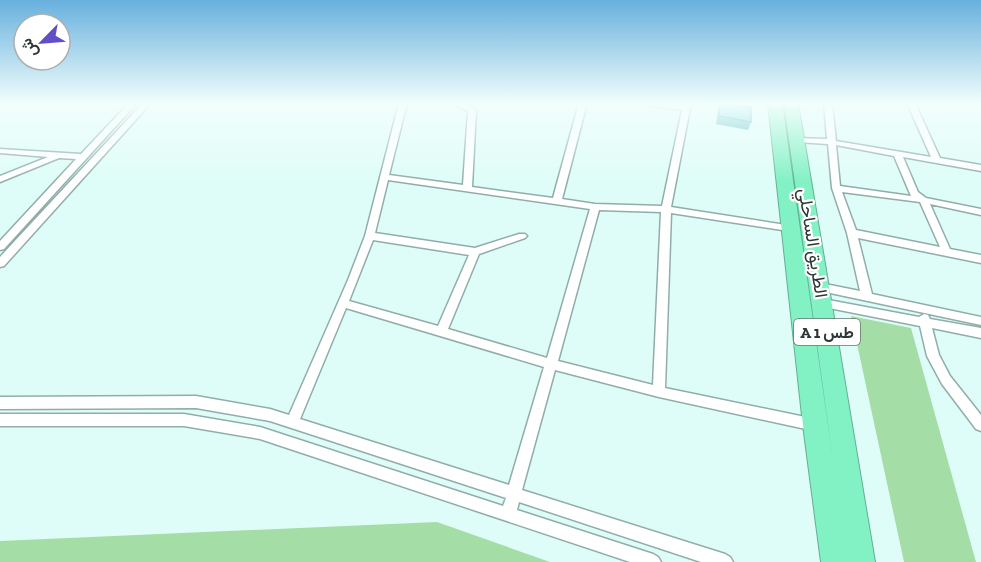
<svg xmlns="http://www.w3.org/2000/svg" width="981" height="562" viewBox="0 0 981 562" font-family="'Zilla Slab',Vazirmatn,serif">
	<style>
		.green { fill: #a4dea6 }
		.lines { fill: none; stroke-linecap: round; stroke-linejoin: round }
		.street-casing { stroke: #91ada9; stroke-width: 3 }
		.highway-casing { stroke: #64b092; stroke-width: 2 }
		.street { fill: #fff; fill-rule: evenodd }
		.highway { fill: #82f1c4; fill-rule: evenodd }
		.wall { fill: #57b9c4 }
		.building { fill: #65d7e4; stroke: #4796a0; stroke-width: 1.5 }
		.labels { text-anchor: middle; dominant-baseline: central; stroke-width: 4.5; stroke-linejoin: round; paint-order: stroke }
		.shield { fill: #fff; stroke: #6c7472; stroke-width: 1.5 }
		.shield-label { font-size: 16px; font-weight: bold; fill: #2d3836 }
		.street-label { font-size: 18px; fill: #2d3836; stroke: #fff }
	</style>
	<rect width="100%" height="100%" fill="#dffdf8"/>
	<path class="green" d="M851,316L911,328L976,562H904Z
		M437,522L550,562H0V541Z"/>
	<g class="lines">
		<defs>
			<path id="street" d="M129,103H137L4,249L0,250V241L76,159L59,158L0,182V176L48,157L0,153V149L81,154Z
				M143,103H151L4,266L0,267V257Z
				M399,103H407L389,175L463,185L468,111L453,103H463L476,110L472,187L553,198L579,103H587L562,199L595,204L662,206L682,110L647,105L643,103L683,105V103H691L671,207L792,226L794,228L792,230L789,231L671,213L665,388L815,419L820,421L822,425L820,429L815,431L659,397L555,370L522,490L725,554L730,557L733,562H701L519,502L517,510L653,554L658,557L661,562H630L260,439L184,426H0V414H184L260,427L503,506L506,498L270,421L196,408L0,409V397L196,396L270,409L289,415L348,280L365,236ZM388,180L590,209L547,358L448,329L479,254L525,238L527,236L525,234H519L475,248L375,233ZM599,210L661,212L653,385L558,361ZM373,240L469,255L438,326L349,301ZM346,308L544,367L509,485L300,419Z
				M824,103H832L836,141L931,157L907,103H915L940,158L981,165V171L903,157L918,192L926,198L981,209V215L930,204L950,249L981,255V263L858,238L872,294L981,317V325L816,290L815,287L816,284L820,283L860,291L847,233L832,188L828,144L797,142L793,140L797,138L827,139ZM836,145L894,156L911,196L840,186ZM842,192L920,202L940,247L856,230Z
				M823,299L919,317L924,314L928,315L930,319L981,328V338L932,328L939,355L950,376L981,415V431L976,429L942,384L927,356L920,326L819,306L818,303L819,300Z"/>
			<path id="highway" d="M768,103H782L833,460L784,103H798L875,562H821L803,425Z"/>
		</defs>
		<use href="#street" class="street-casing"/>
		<use href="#highway" class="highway-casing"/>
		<use href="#street" class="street"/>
		<use href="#highway" class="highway"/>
	</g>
	<path class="wall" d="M720,103L751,122L748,130L716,124L718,110Z"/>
	<path class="building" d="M720,103L751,107V122L719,116Z"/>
	<linearGradient id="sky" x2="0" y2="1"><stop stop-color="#68b0de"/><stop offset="0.57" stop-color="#f1fefc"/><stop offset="1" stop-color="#f1fefc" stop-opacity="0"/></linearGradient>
	<rect width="981" height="182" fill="url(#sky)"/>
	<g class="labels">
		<rect class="shield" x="794" y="319" width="66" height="26" rx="4.5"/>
		<g class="shield-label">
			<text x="827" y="332">A 1 طس</text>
		</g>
		<g class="street-label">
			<text transform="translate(813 243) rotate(81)">الطريق الساحلي</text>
		</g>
	</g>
	<g transform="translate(42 42) rotate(245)"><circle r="28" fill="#ffffff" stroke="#abafaf" stroke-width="1.5"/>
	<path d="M0-4.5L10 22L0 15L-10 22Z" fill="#624ec7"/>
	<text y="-9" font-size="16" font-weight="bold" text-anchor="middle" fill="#2d3836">ش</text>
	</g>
</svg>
